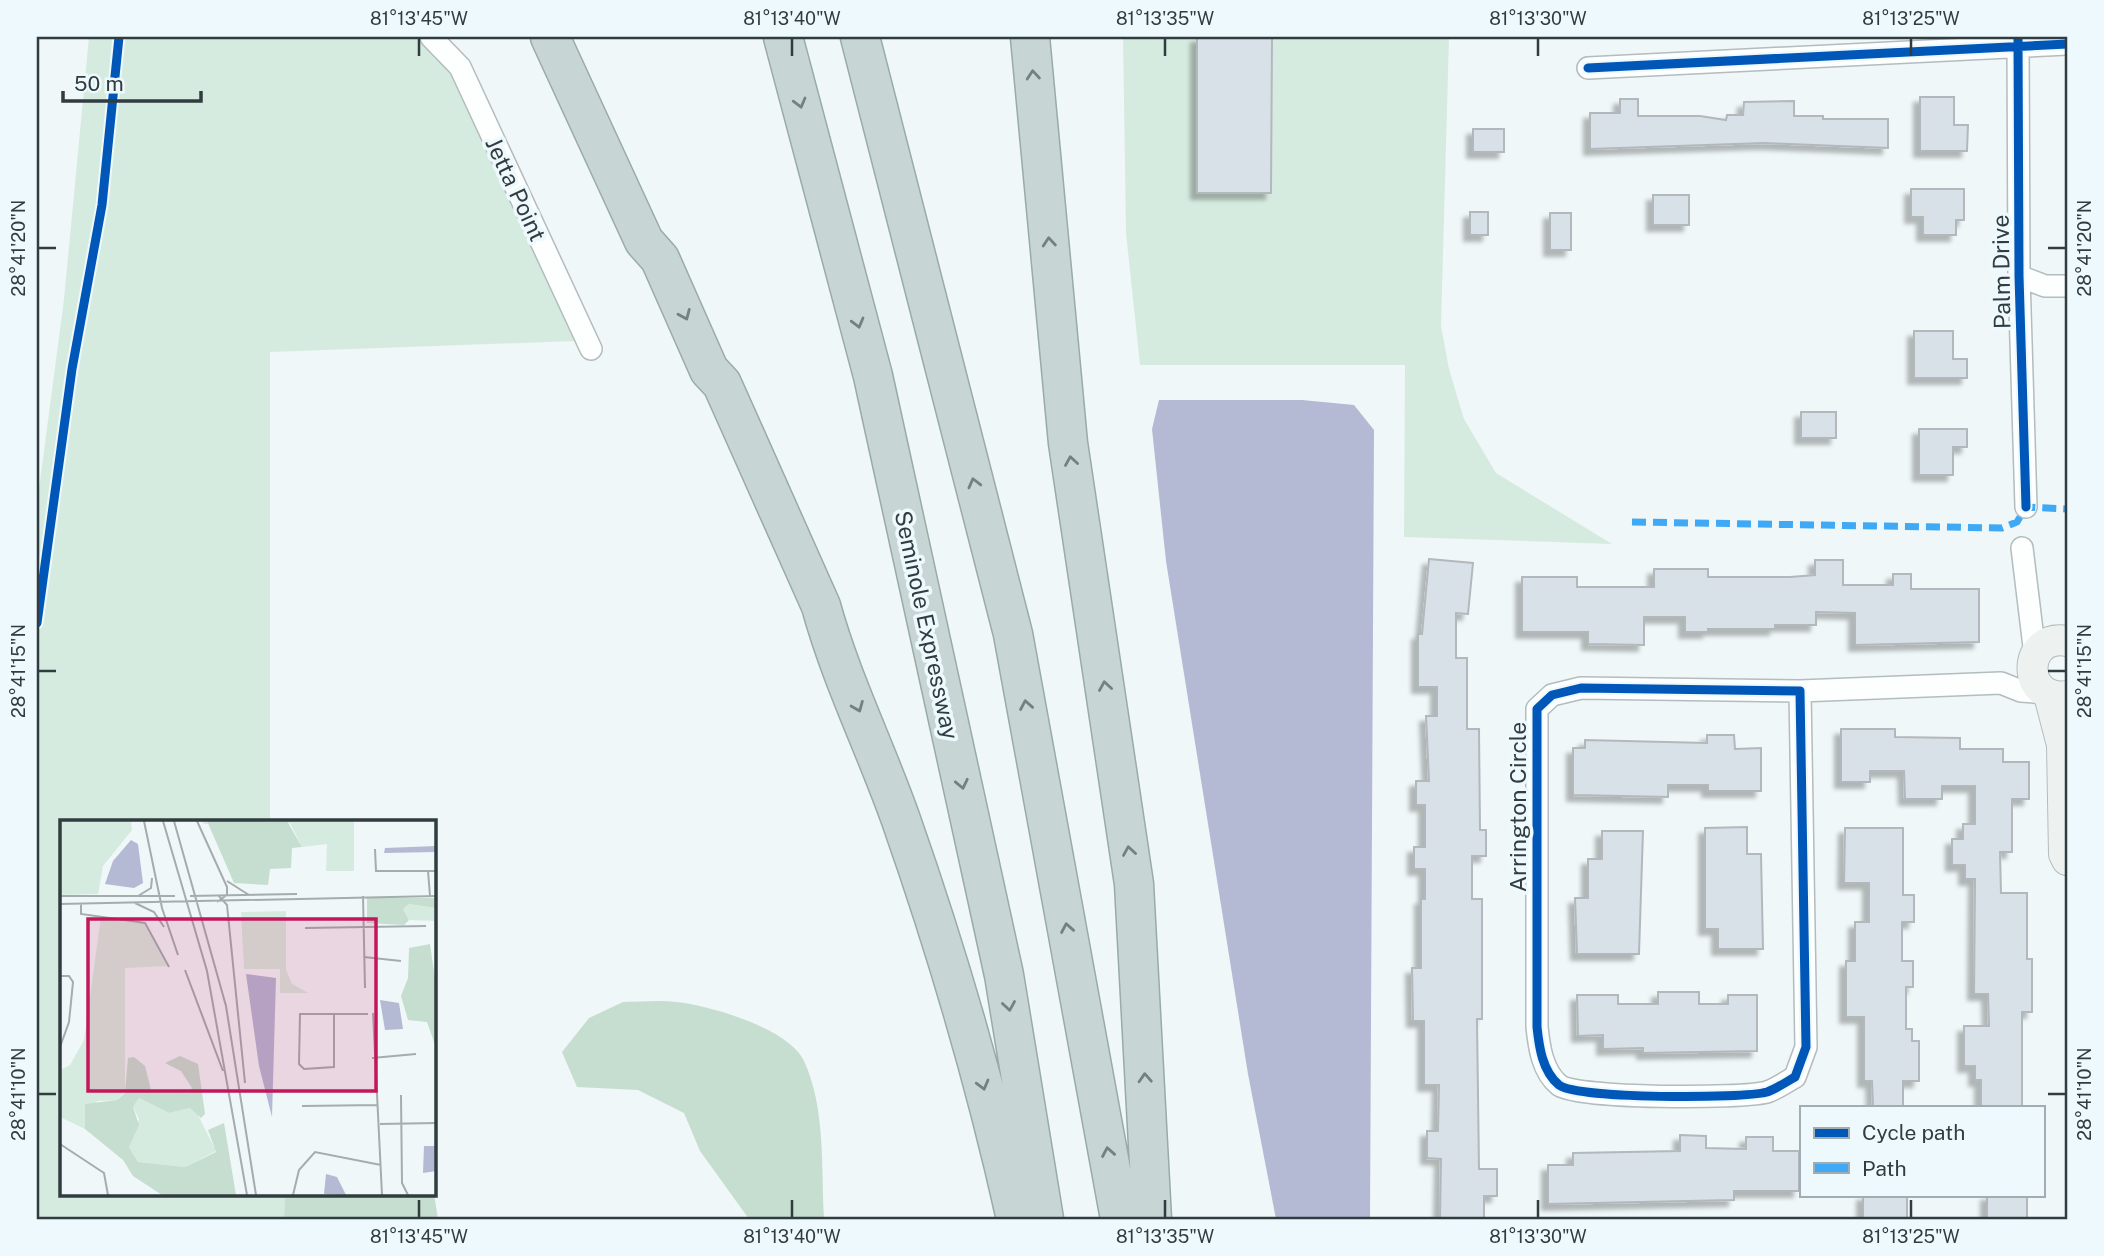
<svg xmlns="http://www.w3.org/2000/svg" width="2104" height="1256" viewBox="0 0 2104 1256" font-family="'Public Sans',sans-serif">
	<style>
		.green { fill: #d6ebdf }
		.forest { fill: #c5decf }
		.water { fill: #b4b9d4 }
		.building { fill: #d8e1e7; stroke: #b2b8bc; stroke-width: 2; filter: url(#shadow) }
		.lines { fill: none; stroke-linecap: round; stroke-linejoin: round }
		.street-casing { stroke: #b3bcbe; stroke-width: 24 }
		.secondary-casing { stroke: #b3bcbe; stroke-width: 32 }
		.highway-casing { stroke: #9aa; stroke-width: 41 }
		.street { stroke: #fdfefe; stroke-width: 21 }
		.secondary { stroke: #edf2f1; stroke-width: 30 }
		.highway { stroke: #c7d5d4; stroke-width: 38 }
		.quiet { stroke: #3fa9f5; stroke-width: 7; stroke-dasharray: 14 7; stroke-linecap: butt }
		.cycleway-casing { stroke: #edf9fc; stroke-width: 13 }
		.cycleway { stroke: #0057b8; stroke-width: 9 }
		.oneway { stroke: #748183 }
		.ticks { fill: none; stroke: #313c40; stroke-width: 2.5 }
		.labels { text-anchor: middle; dominant-baseline: central; stroke-width: 7; stroke-linejoin: round; paint-order: stroke }
		.street-label { font-size: 23px; fill: #313c40; stroke: #edf9fc }
		.inset-road { fill: none; stroke: #a4acae; stroke-width: 2 }
		.view { fill: #c2185b; fill-opacity: 0.15; stroke: #c2185b; stroke-width: 3.5 }
		.inset-edge { fill: none; stroke: #313c40; stroke-width: 3.5 }
		.neatline { fill: none; stroke: #313c40; stroke-width: 2.5 }
		.ticks-label { font-size: 18px; text-anchor: middle; fill: #313c40 }
	</style>
	<defs>
		<filter id="shadow"><feDropShadow dx="-6" dy="6" stdDeviation="2" flood-color="#0004"/></filter>
	</defs>
	<rect width="100%" height="100%" fill="#f0f7f8"/>
	<path class="green" d="M89,37H415L437,55L452,73L576,341L270,352V822H61V1195H285L284,1219H37V504L64,299Z
		M1123,37H1449L1441,326L1449,369L1464,419L1496,473L1612,544L1404,537L1405,365H1140L1126,233Z"/>
	<path class="forest" d="M623,1002C641,1002 659,1000 677,1002C711,1006 788,1028 804,1061C826,1109 821,1168 824,1219H749L700,1151L684,1113L638,1090L577,1087L562,1052L589,1018Z
		M434,1194L438,1219H284L285,1195Z"/>
	<path class="water" d="M1159,400H1302L1354,405L1374,430L1370,1219H1276L1248,1074L1166,561L1152,429Z"/>
	<path class="building" d="M1197,37H1272L1271,193H1197Z
		M1920,97H1954V125H1968L1967,151H1920Z
		M1620,99H1638V116H1700L1726,120L1727,115H1743L1744,102L1794,101V116H1823V119H1888V148L1764,143L1590,149V113H1620Z
		M1473,129H1504V152H1473Z
		M1911,189H1964V220H1956V235H1923V217H1911Z
		M1653,195H1689V225H1653Z
		M1470,212H1488V235H1470Z
		M1550,213H1571V250H1550Z
		M1914,331H1953V359H1967V378H1914Z
		M1801,412H1836V438H1801Z
		M1919,429H1967V447H1953V475H1919Z
		M1429,559L1473,563L1468,614L1456,613V658H1467V729H1479L1480,830H1486V856H1472V899H1482V1019H1477L1479,1169H1497V1196H1484V1219H1440L1441,1159L1427,1158V1131H1438L1439,1085H1424V1021H1413L1412,968H1421V899H1425V869H1414V847H1425V805H1416V781H1429L1426,716H1437V687H1418V634H1422Z
		M1815,560H1843V585H1893V574H1911V589H1979V642L1855,645V613L1816,612V625H1775V629H1708V632H1685V617H1644V645L1588,644V632H1522V577H1577V587H1654V569H1708V577H1790L1815,575Z
		M1841,729H1895V737L1960,738V749H2003V762H2029V799H2012V852H2000L2001,893H2027V959H2032V1012H2022V1107H1981V1080H1975V1066H1964V1026H1989L1988,994H1974L1975,879H1965V865H1952V839H1963V824H1975V786H1942V799H1905L1904,771H1870V782H1841Z
		M1707,735H1734L1735,749L1761,748V791H1708V785H1668V797L1573,795V748H1585V740L1707,743Z
		M1747,827V854H1761L1763,949H1718V929H1705V828Z
		M1845,828H1903V895H1914V922H1902V961H1913V987H1906V1029H1912V1041H1919V1081H1903V1107H1873L1872,1081H1864V1017H1846V961H1855V922H1869V883H1844Z
		M1602,831H1643L1639,954H1577L1575,898H1588V859H1602Z
		M1658,992H1699V1004H1728V995H1757V1051L1643,1053V1048L1603,1049V1035L1578,1036L1577,995H1618V1004H1658Z
		M1680,1135L1706,1136V1148L1746,1149V1137H1773V1151H1799V1191H1734V1200L1548,1204V1165H1573V1153L1680,1151Z
		M1863,1195H1907V1219H1863Z
		M1987,1195H2027V1219H1987Z"/>
	<g class="lines">
		<defs>
			<path id="street" d="M431,37L460,67L591,349
				M2018,37L2019,276L2026,507
				M1588,68L2067,44
				M2019,276L2045,286H2067
				M2022,548L2035,655
				M1581,688L1800,691L1806,1047L1795,1077C1786,1082 1776,1089 1767,1092C1742,1099 1577,1099 1559,1085C1542,1071 1539,1046 1537,1027V709L1552,695Z
				M1800,691L2001,683L2021,691L2047,693"/>
			<path id="secondary" d="M2067,641C2022,633 2020,702 2067,696
				M2049,695L2062,745L2064,854L2067,860"/>
			<path id="highway" d="M550,37L644,241L660,259L709,370L722,384L821,606C841,679 876,749 901,820C947,951 986,1084 1016,1219
				M783,37L873,376L1004,975L1044,1219
				M860,37L1013,634L1120,1219
				M1030,37L1068,443L1134,884L1152,1219"/>
		</defs>
		<use href="#street" class="street-casing"/>
		<use href="#secondary" class="secondary-casing"/>
		<use href="#highway" class="highway-casing"/>
		<use href="#street" class="street"/>
		<use href="#secondary" class="secondary"/>
		<use href="#highway" class="highway"/>
		<path class="quiet" d="M1632,522L2002,528L2017,522L2026,507L2067,509"/>
		<defs>
			<path id="cycleway" d="M2018,37L2019,276L2026,507
				M1588,68L2067,44
				M37,623L72,369L102,205L119,37
				M1581,688L1800,691L1806,1047L1795,1077C1786,1082 1776,1089 1767,1092C1742,1099 1577,1099 1559,1085C1542,1071 1539,1046 1537,1027V709L1552,695Z"/>
		</defs>
		<use href="#cycleway" class="cycleway-casing"/>
		<use href="#cycleway" class="cycleway"/>
	</g>
	<defs><path id="oneway-chevron" d="M-2-3.5L2.5 0L-2 3.5" fill="none" stroke-width="1.6" stroke-linecap="round" stroke-linejoin="round" transform="scale(1.75)"/></defs>
	<g class="oneway">
		<use href="#oneway-chevron" transform="translate(1033 75) rotate(-95)"/>
		<use href="#oneway-chevron" transform="translate(800 103) rotate(75)"/>
		<use href="#oneway-chevron" transform="translate(1049 242) rotate(-95)"/>
		<use href="#oneway-chevron" transform="translate(685 315) rotate(67)"/>
		<use href="#oneway-chevron" transform="translate(858 323) rotate(75)"/>
		<use href="#oneway-chevron" transform="translate(1071 461) rotate(-99)"/>
		<use href="#oneway-chevron" transform="translate(974 483) rotate(-104)"/>
		<use href="#oneway-chevron" transform="translate(1105 686) rotate(-99)"/>
		<use href="#oneway-chevron" transform="translate(1026 705) rotate(-100)"/>
		<use href="#oneway-chevron" transform="translate(858 707) rotate(68)"/>
		<use href="#oneway-chevron" transform="translate(962 784) rotate(78)"/>
		<use href="#oneway-chevron" transform="translate(1129 851) rotate(-99)"/>
		<use href="#oneway-chevron" transform="translate(1067 928) rotate(-100)"/>
		<use href="#oneway-chevron" transform="translate(1009 1006) rotate(81)"/>
		<use href="#oneway-chevron" transform="translate(1145 1078) rotate(-93)"/>
		<use href="#oneway-chevron" transform="translate(983 1085) rotate(75)"/>
		<use href="#oneway-chevron" transform="translate(1108 1152) rotate(-100)"/>
	</g>
	<path class="ticks" d="M419,38V56M792,38V56M1165,38V56M1538,38V56M1911,38V56M38,248H56M2048,248H2066M38,671H56M2048,671H2066M38,1094H56M2048,1094H2066M419,1200V1218M792,1200V1218M1165,1200V1218M1538,1200V1218M1911,1200V1218"/>
	<g class="labels">
		<g class="street-label">
			<text transform="translate(516 189) rotate(65)">Jetta Point</text>
			<text transform="translate(2001 272) rotate(-91)">Palm Drive</text>
			<text transform="translate(927 625) rotate(78)">Seminole Expressway</text>
			<text transform="translate(1517 807) rotate(-90)">Arrington Circle</text>
		</g>
	</g>
	<g transform="translate(60 820)">
		<rect width="376" height="376" fill="#f0f7f8"/>
		<path d="M0,1H71L72,10L43,46L38,74L0,75ZM142,1H294V51H266L267,24L242,27L230,3L144,4ZM349,84L376,88V101L349,100L343,89ZM226,91V150L232,164L248,173H220V149H184L181,92ZM41,97L84,104L107,146L65,148V272L57,280L37,281L25,298V309L0,297V250L10,245L24,220ZM79,278L109,293L130,288L136,291L156,331L125,347L78,342L69,327L79,299L73,287Z" fill="#d6ebdf"/>
		<path d="M147,1H227L242,27L232,28L231,48L210,49L208,65L174,63ZM307,78H376V88L349,84L343,89L349,100L344,105L307,103ZM370,124L376,166L375,225L367,202L348,200L341,176L348,158L349,128ZM120,236L138,244L145,294L141,298L130,288L109,293L79,278L73,287L79,305L69,327L78,342L125,347L156,332L148,310L164,303L176,375H102L73,356L63,340L25,309V284L57,280L65,273L68,238L74,237L85,246L91,270L129,273L132,268L121,251L105,243Z" fill="#c5decf"/>
		<path d="M71,20L78,24L83,63L74,68L45,64L53,41ZM376,26V32L324,33L325,28ZM186,154L216,158L212,297L199,246ZM320,180L339,183L343,209L325,210ZM364,326H376V351L363,353ZM266,354L277,357L286,375L264,374Z" fill="#b4b9d4"/>
		<path class="inset-road" d="M84,1L102,88L118,135M103,1L147,151L187,375M114,1L166,186L196,375M137,1L167,67V75L157,82M315,29L316,51H377M368,51L370,76M167,61L189,75M158,75L167,85L185,263M0,76H115M78,76L91,68L92,58M130,76L237,74M303,76L305,168M75,83L94,92L104,107M0,84L377,76M21,84V94L85,103L109,147M245,108L366,106M304,137L341,141M125,150L163,251M0,156H9L13,162L9,202L0,227M313,193L322,375M240,194H274V247L244,249L239,244ZM274,194H308M312,238L356,234M341,275L342,363L348,375M242,286L318,285M320,304L377,303M0,324L44,353L48,375M233,375L239,350L255,332L321,345"/>
		<path class="view" d="M28,99H316V271H28Z"/>
		<rect width="376" height="376" class="inset-edge"/>
	</g>
	<rect width="2104" height="1256" fill="none" stroke="#edf9fc" stroke-width="77"/>
	<rect x="1800" y="1106" width="245" height="91" fill="#edf9fc" stroke="#a2adb1" stroke-width="2"/>
	<rect x="1814" y="1128" width="35" height="10" fill="#0057b8" stroke="#a2adb1" stroke-width="2"/>
	<text x="1862" y="1140" font-size="21" fill="#313c40">Cycle path</text>
	<rect x="1814" y="1163" width="35" height="10" fill="#3fa9f5" stroke="#a2adb1" stroke-width="2"/>
	<text x="1862" y="1176" font-size="21" fill="#313c40">Path</text>
	<path d="M63 91v10h138v-10" fill="none" stroke="#313c40" stroke-width="3.5"/>
	<text x="74" y="91" font-size="21" fill="#313c40" stroke="#edf9fc" stroke-width="5" paint-order="stroke">50 m</text>
	<rect x="38" y="38" width="2028" height="1180" class="neatline"/>
	<g class="ticks-label">
		<text x="419" y="25">81°13'45"W</text>
		<text x="792" y="25">81°13'40"W</text>
		<text x="1165" y="25">81°13'35"W</text>
		<text x="1538" y="25">81°13'30"W</text>
		<text x="1911" y="25">81°13'25"W</text>
		<text transform="translate(19 248) rotate(-90)" y="6">28°41'20"N</text>
		<text transform="translate(2085 248) rotate(-90)" y="6">28°41'20"N</text>
		<text transform="translate(19 671) rotate(-90)" y="6">28°41'15"N</text>
		<text transform="translate(2085 671) rotate(-90)" y="6">28°41'15"N</text>
		<text transform="translate(19 1094) rotate(-90)" y="6">28°41'10"N</text>
		<text transform="translate(2085 1094) rotate(-90)" y="6">28°41'10"N</text>
		<text x="419" y="1243">81°13'45"W</text>
		<text x="792" y="1243">81°13'40"W</text>
		<text x="1165" y="1243">81°13'35"W</text>
		<text x="1538" y="1243">81°13'30"W</text>
		<text x="1911" y="1243">81°13'25"W</text>
	</g>
</svg>
